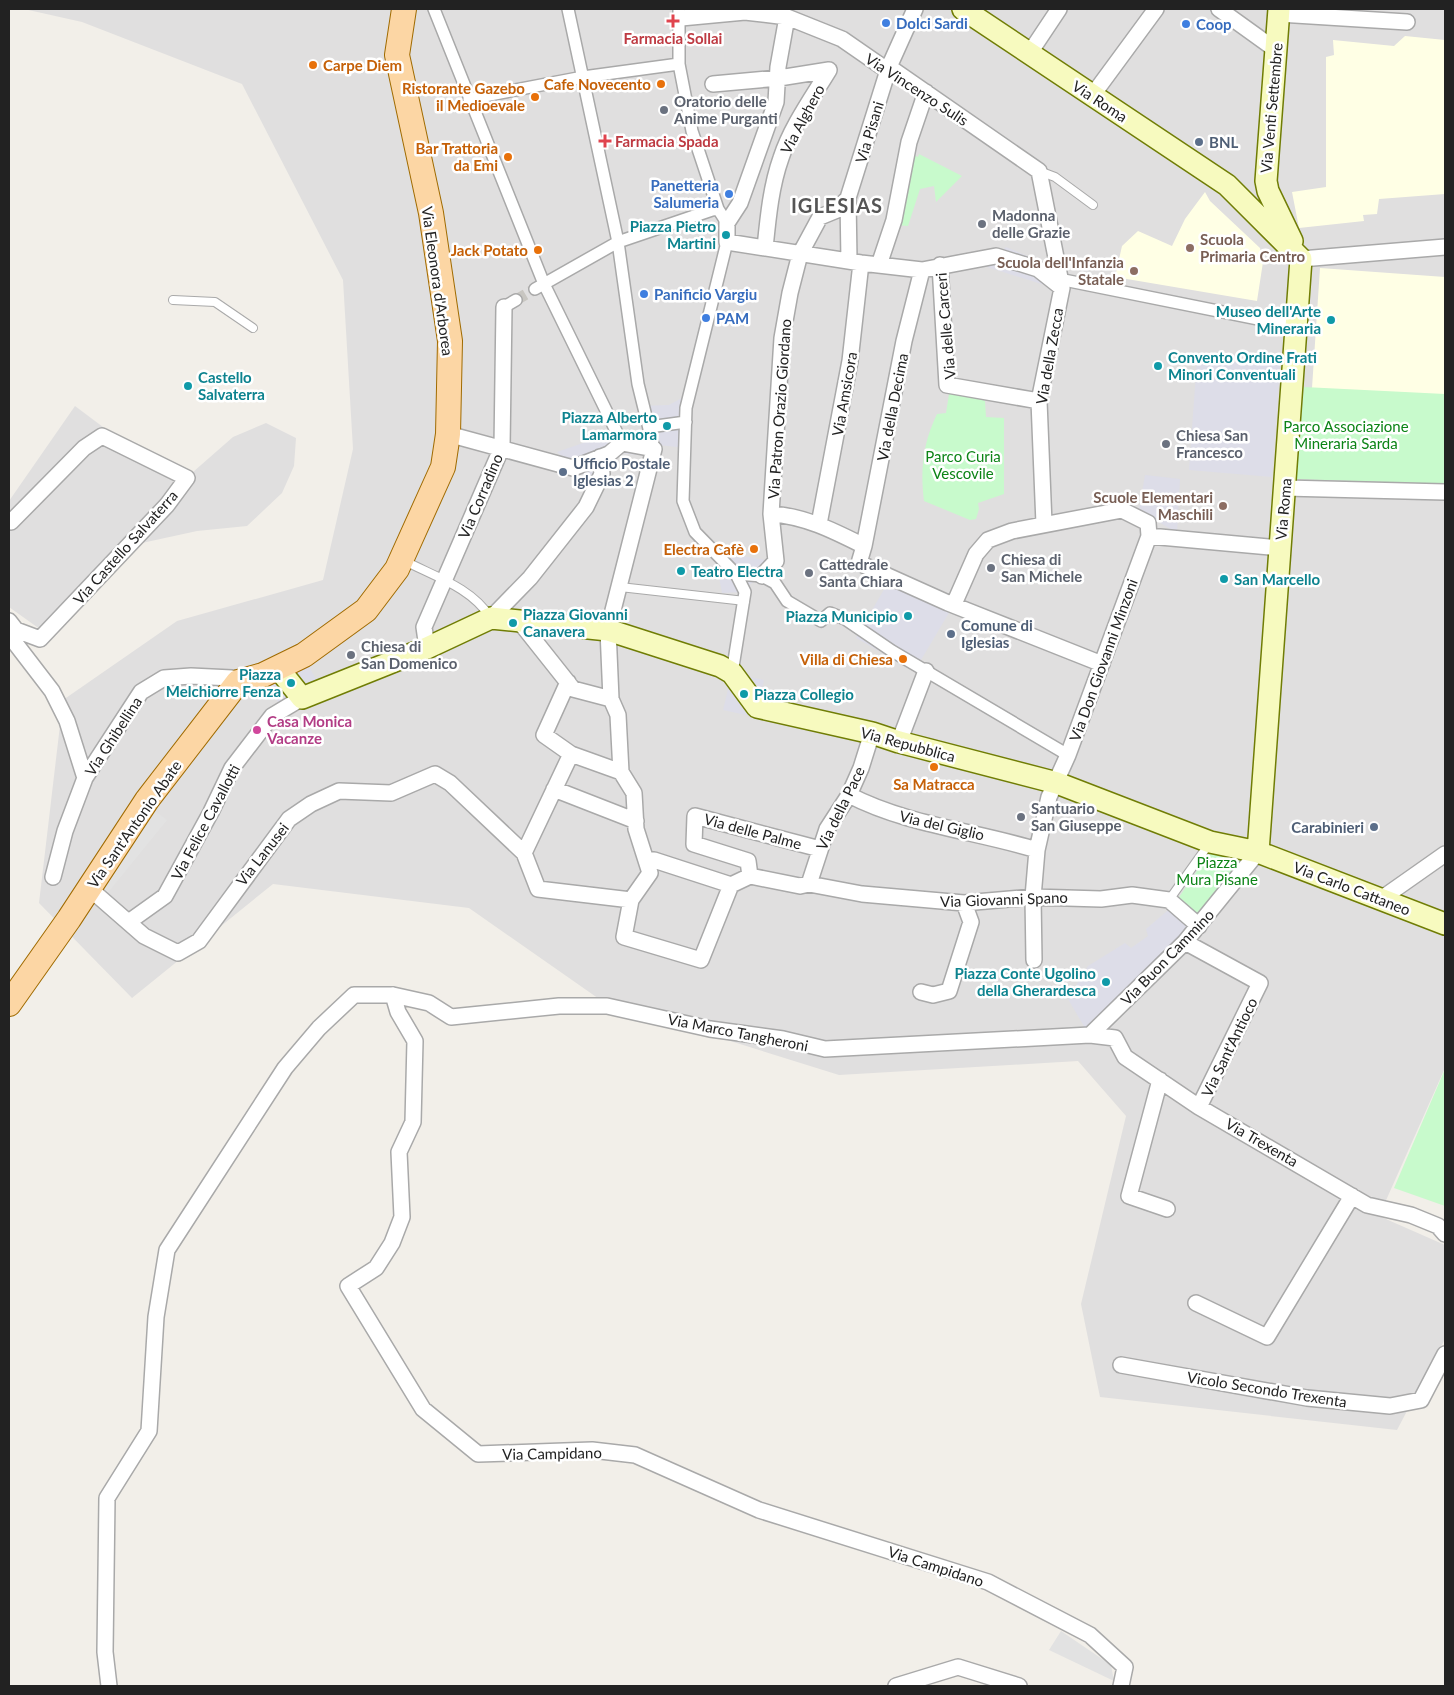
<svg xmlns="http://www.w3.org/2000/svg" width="1454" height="1695" viewBox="0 0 1454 1695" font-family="Lato,sans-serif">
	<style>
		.residential { fill: #e0dfdf }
		.education { fill: #ffffe5 }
		.park { fill: #c8facc }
		.parking { fill: #e2e2e2 }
		.plaza { fill: #dddde8 }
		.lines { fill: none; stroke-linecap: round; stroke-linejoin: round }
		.pedestrian-tunnel { stroke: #c8c6c1; stroke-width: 11; stroke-dasharray: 11 5.5; stroke-linecap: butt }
		.service-casing { stroke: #a9a9a9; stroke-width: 10 }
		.pedestrian-casing { stroke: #a9a9a9; stroke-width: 14 }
		.minor-casing { stroke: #a9a9a9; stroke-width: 18 }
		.secondary-casing { stroke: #707d05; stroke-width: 24 }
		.primary-casing { stroke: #a06b00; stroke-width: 26 }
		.service { stroke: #fff; stroke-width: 8 }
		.pedestrian { stroke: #fff; stroke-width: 11 }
		.minor { stroke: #fff; stroke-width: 15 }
		.secondary { stroke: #f7fabf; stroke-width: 21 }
		.primary { stroke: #fcd6a4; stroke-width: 24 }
		.health-dot { fill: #e0444e; stroke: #fff; stroke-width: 2 }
		.shop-dot { fill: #3f7fe0; stroke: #fff; stroke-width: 2 }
		.food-dot { fill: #e8710a; stroke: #fff; stroke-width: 2 }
		.worship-dot { fill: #6b7280; stroke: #fff; stroke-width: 2 }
		.service-dot { fill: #5c6f8a; stroke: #fff; stroke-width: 2 }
		.culture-dot { fill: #0f9aa8; stroke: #fff; stroke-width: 2 }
		.education-dot { fill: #8d6e63; stroke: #fff; stroke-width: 2 }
		.hotel-dot { fill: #d1479c; stroke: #fff; stroke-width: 2 }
		.labels { text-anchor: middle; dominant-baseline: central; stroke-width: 5; stroke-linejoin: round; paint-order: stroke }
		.shop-label { font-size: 15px; font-weight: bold; fill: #366cbe; stroke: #fff; text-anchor: start }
		.health-label { font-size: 15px; font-weight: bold; fill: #be3a42; stroke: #fff }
		.food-label { font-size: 15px; font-weight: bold; fill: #c56008; stroke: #fff; text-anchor: end }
		.street-label { font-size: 15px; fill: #222; stroke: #fff }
		.worship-label { font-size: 15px; font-weight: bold; fill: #5b616d; stroke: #fff; text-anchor: start }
		.service-label { font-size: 15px; font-weight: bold; fill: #4e5e75; stroke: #fff; text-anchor: start }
		.culture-label { font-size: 15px; font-weight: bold; fill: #0d838f; stroke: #fff; text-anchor: end }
		.education-label { font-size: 15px; font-weight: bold; fill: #785e54; stroke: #fff; text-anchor: end }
		.park-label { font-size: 15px; fill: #0c8416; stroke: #fff }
		.hotel-label { font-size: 15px; font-weight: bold; fill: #b23c85; stroke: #fff; text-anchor: start }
		.district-label { font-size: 20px; font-weight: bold; letter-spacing: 1px; fill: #555; stroke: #fff }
	</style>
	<rect width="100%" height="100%" fill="#f2efe9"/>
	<path class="residential" d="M24,9H1445V1068L1379,1216L1445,1245V1339L1397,1430L1100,1397L1081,1304L1126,1116L1078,1061L839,1075L602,1001L469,908L273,884L132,998L39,903L63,700L177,621L323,580L353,449L343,280L242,84L82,22Z
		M75,406L127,445L193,472L233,437L266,423L296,438L294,466L282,493L247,526L197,531L142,543L51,637L9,607V501Z"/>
	<path class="education" d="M1405,36L1445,40V194L1379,199L1377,214L1363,215L1364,221L1299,228L1292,192L1326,187V57L1334,55L1333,40L1394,46Z
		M1205,192L1210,201L1260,248L1263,262L1257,301L1115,277L1122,246L1138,231L1172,246L1185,219Z
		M1320,268L1445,277V397L1312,388Z"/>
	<path class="park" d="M909,153L918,157L919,154L962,176L936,202L934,186L920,189L908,226L895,225Z
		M1304,387L1445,394V484L1295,479Z
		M950,388L985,401L986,417L1004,418V494L978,503L979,509L976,519L970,520L924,501C920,469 923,443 937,414L946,413Z
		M1214,846L1238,853L1242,865L1204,915L1193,914L1177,900Z
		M1445,1069V1206L1394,1188Z"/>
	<path class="parking" d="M155,811L167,820L106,895L95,887Z
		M1061,1631L1111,1665L1114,1681L1049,1650Z"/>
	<path class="plaza" d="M1006,247L1051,266L1048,286L984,266Z
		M1197,359L1280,365L1272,477L1189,470Z
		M689,394L692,422L687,448L658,445L656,457L620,453L608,474L585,476L557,452L606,435H629L643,430L638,406L669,405Z
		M1145,475L1180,479L1177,533L1139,510Z
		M714,551L765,560L762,576L749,585L745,592L722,593Z
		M894,572L953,606L921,660L909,668L856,638Z
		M304,657L319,685L281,706L263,681Z
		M732,673L764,680L755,717L723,710Z
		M1173,906L1197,925L1085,1028L1068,999L1088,966L1125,943L1131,948L1148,936L1146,929Z"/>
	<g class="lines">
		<path class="pedestrian-tunnel" d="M516,300L535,289"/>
		<defs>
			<path id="service" d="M1039,171L1055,177L1093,205
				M173,300L215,302L253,328
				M403,560C433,576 471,587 490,617
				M620,587L745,601
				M1169,900L1209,844"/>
			<path id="pedestrian" d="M434,9L544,284L622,443
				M568,9L618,242L638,384L654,449
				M679,9V64L692,131L718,209
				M469,99L583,77L679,64
				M727,242L686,408L683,501L695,532L736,574L745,592L732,673
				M1059,279L1298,327
				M535,289L618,242L712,210L718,209L727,223
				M504,307L516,300
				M649,427L686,422
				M736,574L762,576L775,583L787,601L821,621L830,613L845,619L892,651L1068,755"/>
			<path id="minor" d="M1219,9L1276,50
				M1279,14L1407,22
				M787,17L778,67L776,102L740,203L727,223V242L861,263L922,270L996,256L1038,269L1062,288
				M681,18L745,12L787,17L842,39L881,66L889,67L1039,171L1062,288L1039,401L1044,524
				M1029,54L1059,9
				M713,84L779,78L829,70
				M1092,96L1156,9
				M765,248C768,218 771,186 781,158C791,127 812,98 829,70
				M1301,259L1445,247
				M849,260L848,198L889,67L915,9
				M879,265L894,220L909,142L926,92
				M940,265L947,385L1039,401
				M448,434L573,468L609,454L622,443L654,449L608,630L611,699L618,715L621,772
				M1285,488L1445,492
				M771,514C805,516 834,531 864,546L859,563L948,603L1102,664
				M819,524L850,361L861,263
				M1149,536L1280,548
				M864,546L904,341L922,270
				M762,576L776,561L771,514L782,338L790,293L800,254L820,217L837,210L848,198
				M954,604L976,554L988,540L1012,531L1122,510L1148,523L1149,536L1068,755L1049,797L1037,850L1033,897L1034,960
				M491,618L530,578L586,507L602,474L600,457
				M9,621L16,630L40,639L167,505L187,478L102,436L84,448L11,522
				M519,621L573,689L611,699
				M9,635L52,691L67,721L85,778
				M427,648L424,627L502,447L504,307
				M568,682L544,735L571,754L621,772
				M899,742L926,671
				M621,772L634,793L636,829L650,873L631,900L624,937L701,960L731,885L750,876
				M554,789L636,821
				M849,795C907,825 975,831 1037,850
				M524,853L571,754
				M646,860H654L731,885
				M750,876L800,886L809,884L862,894L964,903L1033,897L1101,899L1132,895L1169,900L1199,926
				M750,876L748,861L694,844L695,816L820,849
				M53,877L65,831L85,778L141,692L164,678L191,676L232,678L238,682
				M809,884L827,829L849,795L861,768L872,733
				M89,888L144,936L178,953L199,941L289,819L311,804L339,791L391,793L435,774L450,783L524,853L538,889L631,900
				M1381,899L1445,854
				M130,921L165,896L211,812L232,768L272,716L302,698
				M1185,942L1260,983L1199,1107
				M921,992L933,995L949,991L971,922L964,903
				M393,995L398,1012L415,1041L413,1122L399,1152L402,1217L392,1243L376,1268L348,1286L423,1409L478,1454L592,1450L635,1455L759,1510L988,1582L1090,1635L1125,1667L1121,1686
				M1090,1035L1185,942L1258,852
				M1160,1080L1129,1196L1167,1209
				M1196,1303L1267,1337L1352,1196
				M1121,1365L1307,1398L1390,1406L1421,1400L1445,1354
				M109,1686L105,1652L107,1498L149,1431L156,1317L167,1250L285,1068L319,1028L354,995H393L429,1003L451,1017L559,1006H607L710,1029L783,1039L825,1049L1090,1035L1115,1038L1125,1057L1199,1107L1367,1205L1411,1215L1438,1226L1445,1234
				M896,1686L958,1667L1019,1686"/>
			<path id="secondary" d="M963,9L1227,185L1301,259L1258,852
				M1279,9L1266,181L1268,191L1292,241
				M278,668L302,698L427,648L491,618L608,630L720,666L732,673L757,707L872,733L899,742L1057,783L1210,842L1258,852L1445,924"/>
			<path id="primary" d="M9,1004L69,919L147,800L238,682L263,675L304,655L366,610L397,569L443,467L448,434L450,341L431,213L397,55L404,9"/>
		</defs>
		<use href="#service" class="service-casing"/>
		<use href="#pedestrian" class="pedestrian-casing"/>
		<use href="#minor" class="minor-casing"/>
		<use href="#secondary" class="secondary-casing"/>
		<use href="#primary" class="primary-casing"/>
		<use href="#service" class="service"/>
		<use href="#pedestrian" class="pedestrian"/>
		<use href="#minor" class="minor"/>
		<use href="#secondary" class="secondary"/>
		<use href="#primary" class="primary"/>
	</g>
	<g class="health-dot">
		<path d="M670.5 13.5h5v5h5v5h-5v5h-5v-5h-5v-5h5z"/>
		<path d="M602.5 133.5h5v5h5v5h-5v5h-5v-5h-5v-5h5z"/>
	</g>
	<g class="shop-dot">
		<circle cx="886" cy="23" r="5"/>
		<circle cx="1186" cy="24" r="5"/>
		<circle cx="729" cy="194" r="5"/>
		<circle cx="644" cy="294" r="5"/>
		<circle cx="706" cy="318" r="5"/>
	</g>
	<g class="food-dot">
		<circle cx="313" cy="65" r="5"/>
		<circle cx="661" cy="84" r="5"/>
		<circle cx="535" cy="97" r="5"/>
		<circle cx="508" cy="157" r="5"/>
		<circle cx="538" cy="250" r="5"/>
		<circle cx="754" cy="549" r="5"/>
		<circle cx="903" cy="659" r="5"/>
		<circle cx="934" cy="767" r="5"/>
	</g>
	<g class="worship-dot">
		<circle cx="664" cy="110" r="5"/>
		<circle cx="982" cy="224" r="5"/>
		<circle cx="1166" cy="444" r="5"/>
		<circle cx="991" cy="568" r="5"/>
		<circle cx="809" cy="573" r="5"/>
		<circle cx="351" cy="655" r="5"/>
		<circle cx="1021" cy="817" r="5"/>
	</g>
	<g class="service-dot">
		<circle cx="1199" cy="142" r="5"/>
		<circle cx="563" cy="472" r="5"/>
		<circle cx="951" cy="634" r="5"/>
		<circle cx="1374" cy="827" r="5"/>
	</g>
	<g class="culture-dot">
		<circle cx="726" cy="235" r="5"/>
		<circle cx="1331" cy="320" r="5"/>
		<circle cx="1158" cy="366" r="5"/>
		<circle cx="188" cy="386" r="5"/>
		<circle cx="667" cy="426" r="5"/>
		<circle cx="681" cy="571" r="5"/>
		<circle cx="1224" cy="579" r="5"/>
		<circle cx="908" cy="616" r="5"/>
		<circle cx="513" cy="623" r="5"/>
		<circle cx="291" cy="683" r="5"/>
		<circle cx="744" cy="694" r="5"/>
		<circle cx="1106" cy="982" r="5"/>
	</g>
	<g class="education-dot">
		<circle cx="1190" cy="248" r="5"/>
		<circle cx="1134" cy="271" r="5"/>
		<circle cx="1223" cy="506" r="5"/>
	</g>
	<circle class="hotel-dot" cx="257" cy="730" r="5"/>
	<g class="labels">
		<g class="shop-label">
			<text x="896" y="23">Dolci Sardi</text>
			<text x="1196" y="24">Coop</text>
			<text x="719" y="185" text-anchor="end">Panetteria<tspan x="719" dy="17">Salumeria</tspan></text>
			<text x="654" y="294">Panificio Vargiu</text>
			<text x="716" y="318">PAM</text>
		</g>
		<g class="health-label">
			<text x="673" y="38">Farmacia Sollai</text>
			<text x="615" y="141" text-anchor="start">Farmacia Spada</text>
		</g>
		<g class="food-label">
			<text x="323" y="65" text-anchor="start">Carpe Diem</text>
			<text x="651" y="84">Cafe Novecento</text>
			<text x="525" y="88">Ristorante Gazebo<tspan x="525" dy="17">il Medioevale</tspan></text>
			<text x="498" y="148">Bar Trattoria<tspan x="498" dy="17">da Emi</tspan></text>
			<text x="528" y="250">Jack Potato</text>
			<text x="744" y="549">Electra Cafè</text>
			<text x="893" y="659">Villa di Chiesa</text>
			<text x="934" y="784" text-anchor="middle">Sa Matracca</text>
		</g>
		<g class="street-label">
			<text transform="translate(917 89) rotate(33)">Via Vincenzo Sulis</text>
			<text transform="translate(1100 101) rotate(33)">Via Roma</text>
			<text transform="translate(1271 108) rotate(-85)">Via Venti Settembre</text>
			<text transform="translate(802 119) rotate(-62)">Via Alghero</text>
			<text transform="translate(869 132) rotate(-73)">Via Pisani</text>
			<text transform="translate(438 281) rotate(82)">Via Eleonora d'Arborea</text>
			<text transform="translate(945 326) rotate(-95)">Via delle Carceri</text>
			<text transform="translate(1049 356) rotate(-80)">Via della Zecca</text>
			<text transform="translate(844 394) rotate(-80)">Via Amsicora</text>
			<text transform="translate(892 407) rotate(-79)">Via della Decima</text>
			<text transform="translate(779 409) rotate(-86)">Via Patron Orazio Giordano</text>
			<text transform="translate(480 496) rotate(-67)">Via Corradino</text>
			<text transform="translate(1283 509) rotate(-85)">Via Roma</text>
			<text transform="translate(125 547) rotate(-48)">Via Castello Salvaterra</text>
			<text transform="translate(1103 660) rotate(-70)">Via Don Giovanni Minzoni</text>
			<text transform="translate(113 736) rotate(-57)">Via Ghibellina</text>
			<text transform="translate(908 744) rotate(15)">Via Repubblica</text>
			<text transform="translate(840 808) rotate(-64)">Via della Pace</text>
			<text transform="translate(205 822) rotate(-62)">Via Felice Cavallotti</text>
			<text transform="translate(134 824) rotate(-55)">Via Sant'Antonio Abate</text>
			<text transform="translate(942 825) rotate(13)">Via del Giglio</text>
			<text transform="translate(753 831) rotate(15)">Via delle Palme</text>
			<text transform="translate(262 854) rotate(-52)">Via Lanusei</text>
			<text transform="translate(1352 888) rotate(21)">Via Carlo Cattaneo</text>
			<text transform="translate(1004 899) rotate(-2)">Via Giovanni Spano</text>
			<text transform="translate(1167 957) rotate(-46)">Via Buon Cammino</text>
			<text transform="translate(738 1032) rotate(11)">Via Marco Tangheroni</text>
			<text transform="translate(1229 1047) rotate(-64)">Via Sant'Antioco</text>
			<text transform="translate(1262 1142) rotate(30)">Via Trexenta</text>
			<text transform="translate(1267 1389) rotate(9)">Vicolo Secondo Trexenta</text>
			<text transform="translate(552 1453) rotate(-1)">Via Campidano</text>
			<text transform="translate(936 1566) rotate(18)">Via Campidano</text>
		</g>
		<g class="worship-label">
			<text x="674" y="101">Oratorio delle<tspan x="674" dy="17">Anime Purganti</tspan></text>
			<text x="992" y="215">Madonna<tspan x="992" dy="17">delle Grazie</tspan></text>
			<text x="1176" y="435">Chiesa San<tspan x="1176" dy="17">Francesco</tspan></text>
			<text x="1001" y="559">Chiesa di<tspan x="1001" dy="17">San Michele</tspan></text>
			<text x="819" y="564">Cattedrale<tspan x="819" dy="17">Santa Chiara</tspan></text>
			<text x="361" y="646">Chiesa di<tspan x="361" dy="17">San Domenico</tspan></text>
			<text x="1031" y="808">Santuario<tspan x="1031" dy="17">San Giuseppe</tspan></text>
		</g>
		<g class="service-label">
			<text x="1209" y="142">BNL</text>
			<text x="573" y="463">Ufficio Postale<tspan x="573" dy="17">Iglesias 2</tspan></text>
			<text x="961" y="625">Comune di<tspan x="961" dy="17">Iglesias</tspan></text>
			<text x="1364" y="827" text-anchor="end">Carabinieri</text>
		</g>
		<g class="culture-label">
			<text x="716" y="226">Piazza Pietro<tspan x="716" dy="17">Martini</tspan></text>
			<text x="1321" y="311">Museo dell'Arte<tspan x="1321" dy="17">Mineraria</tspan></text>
			<text x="1168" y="357" text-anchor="start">Convento Ordine Frati<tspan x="1168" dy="17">Minori Conventuali</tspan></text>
			<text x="198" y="377" text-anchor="start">Castello<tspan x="198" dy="17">Salvaterra</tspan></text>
			<text x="657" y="417">Piazza Alberto<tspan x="657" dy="17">Lamarmora</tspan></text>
			<text x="691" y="571" text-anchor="start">Teatro Electra</text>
			<text x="1234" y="579" text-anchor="start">San Marcello</text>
			<text x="523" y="614" text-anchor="start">Piazza Giovanni<tspan x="523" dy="17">Canavera</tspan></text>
			<text x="898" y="616">Piazza Municipio</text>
			<text x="281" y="674">Piazza<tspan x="281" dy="17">Melchiorre Fenza</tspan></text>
			<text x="754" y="694" text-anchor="start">Piazza Collegio</text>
			<text x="1096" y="973">Piazza Conte Ugolino<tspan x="1096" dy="17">della Gherardesca</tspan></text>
		</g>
		<g class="education-label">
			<text x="1200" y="239" text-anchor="start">Scuola<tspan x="1200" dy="17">Primaria Centro</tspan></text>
			<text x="1124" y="262">Scuola dell'Infanzia<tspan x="1124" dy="17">Statale</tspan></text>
			<text x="1213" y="497">Scuole Elementari<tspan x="1213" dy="17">Maschili</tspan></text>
		</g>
		<g class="park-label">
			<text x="1346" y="426">Parco Associazione<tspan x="1346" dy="17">Mineraria Sarda</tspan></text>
			<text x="963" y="456">Parco Curia<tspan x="963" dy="17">Vescovile</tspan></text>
			<text x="1217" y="862">Piazza<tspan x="1217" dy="17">Mura Pisane</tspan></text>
		</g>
		<g class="hotel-label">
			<text x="267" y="721">Casa Monica<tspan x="267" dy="17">Vacanze</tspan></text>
		</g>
		<g class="district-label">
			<text x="837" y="205">IGLESIAS</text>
		</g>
	</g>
	<rect width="1454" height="1695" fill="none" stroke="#222222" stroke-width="20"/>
</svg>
